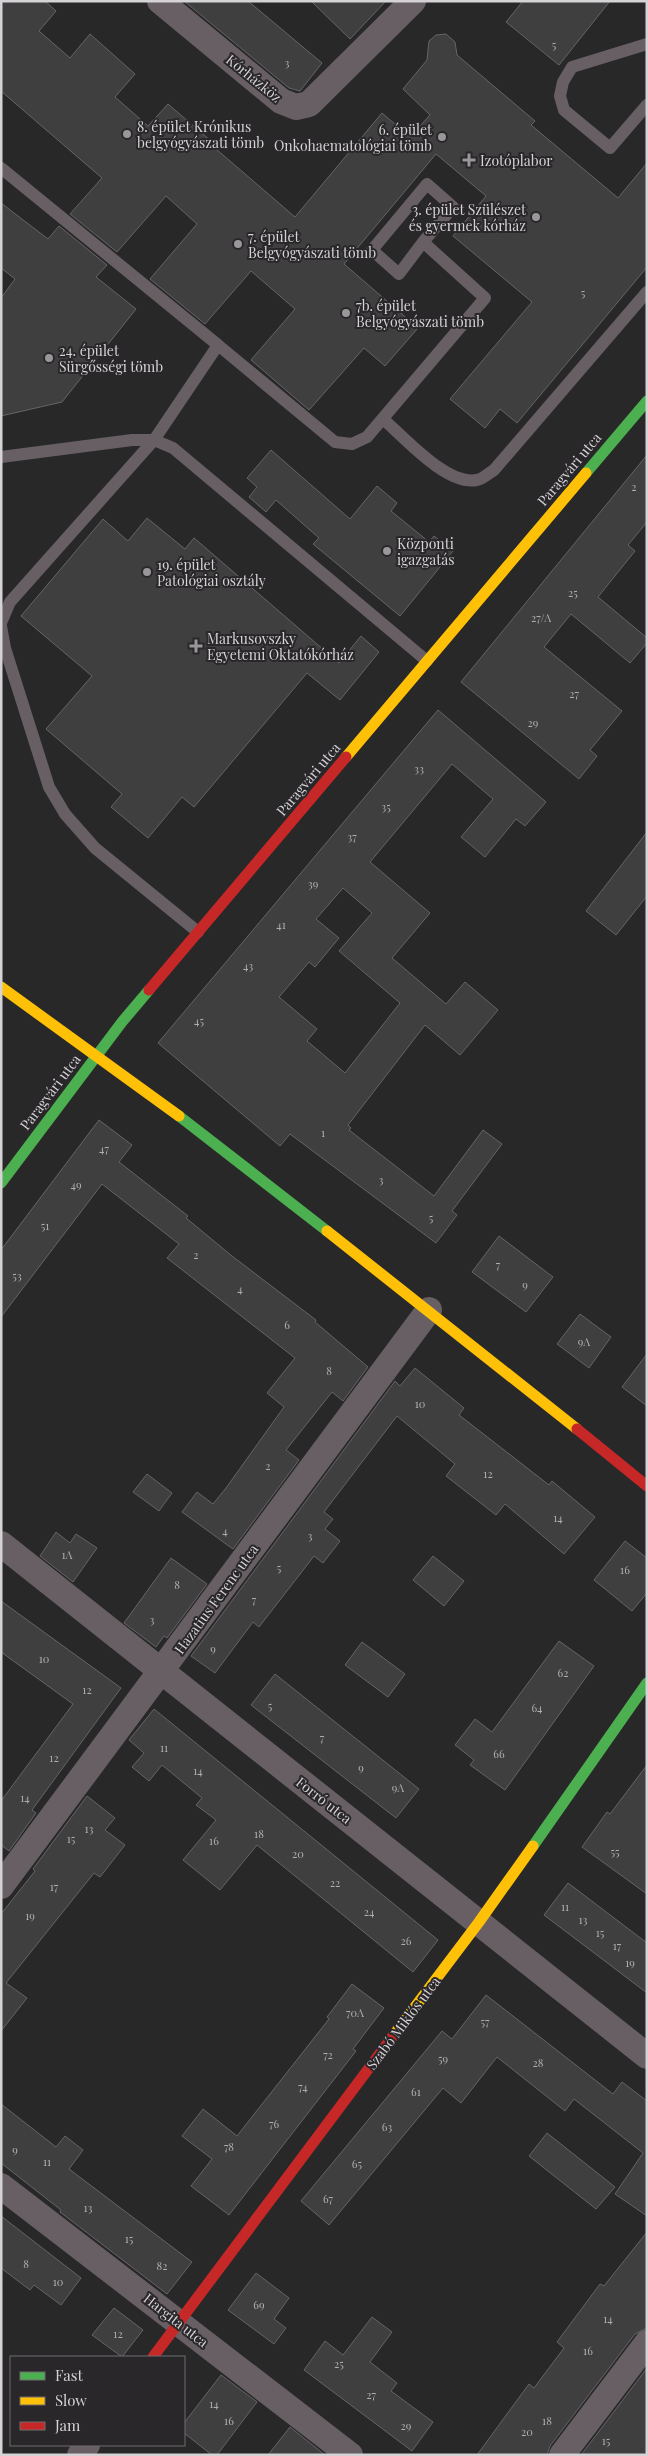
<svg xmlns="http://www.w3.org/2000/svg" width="648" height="2456" viewBox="0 0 648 2456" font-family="'Playfair Display',serif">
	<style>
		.building { fill: #403f40; stroke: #656466; fill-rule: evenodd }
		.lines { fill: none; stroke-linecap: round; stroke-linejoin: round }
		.lane { stroke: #685f64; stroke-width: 12 }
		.street { stroke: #685f64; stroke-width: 26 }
		.fast { stroke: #4caf50; stroke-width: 11 }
		.slow { stroke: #ffc107; stroke-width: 11 }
		.jam { stroke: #c62828; stroke-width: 11 }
		.poi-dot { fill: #999799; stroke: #29272a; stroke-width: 2 }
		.labels { text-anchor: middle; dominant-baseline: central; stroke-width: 4; stroke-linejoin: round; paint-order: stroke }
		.number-label { font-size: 11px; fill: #b0aeb0 }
		.street-label { font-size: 14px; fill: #d5d3d5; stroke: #29272a }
		.poi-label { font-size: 14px; fill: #d5d3d5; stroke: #29272a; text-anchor: start }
	</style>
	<rect width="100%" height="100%" fill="#292829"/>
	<path class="building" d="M1,1H45L56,11L39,31L70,58L90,34L135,74L115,97L148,126L168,104L211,141L209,143L295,217L382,113L410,137L430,115L403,89L427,60L429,41L436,35L446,34L455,42L457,55L535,121L531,125L618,198L647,163V267L517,423L500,409L485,428L450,399L532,302L453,236L486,196L436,154L344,264L418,328L385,366L364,348L309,410L251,360L295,309L251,271L205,324L150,279L197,224L166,196L117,252L70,214L102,178L1,91Z
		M184,1H248L322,63L300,91L289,88Z
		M311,1H386L350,39Z
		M523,1H610L559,65L506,22Z
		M1,203L48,239L59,226L107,265L96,277L136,309L62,402L1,416V298L15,279L1,268Z
		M271,450L350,519L377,486L397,503L391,511L429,542L434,536L453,551L400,616L313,544L319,538L276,500L266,512L249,497L257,487L247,478Z
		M647,455V522L628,545L635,551L598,597L647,638V643L630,663L571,614L544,647L622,711L590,750L597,756L579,779L461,682Z
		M147,518L185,549L194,538L339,663L361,636L379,652L340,700L307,673L194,807L182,797L148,838L111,807L122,794L46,729L92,676L21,616L103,519L128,541Z
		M438,710L546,802L525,826L516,819L485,857L461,837L493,799L452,764L370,862L430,913L392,958L446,1004L465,982L498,1010L460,1055L425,1025L348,1125L351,1128L349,1130L434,1196L483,1130L502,1144L452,1211L457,1215L436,1243L290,1134L280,1146L158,1043ZM343,888L372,913L339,951L400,1003L345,1073L307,1041L317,1029L279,997L309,962L315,967L339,938L316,919Z
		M647,832V896L616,935L586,911Z
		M99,1120L132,1145L119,1162L188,1216L186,1218L232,1256L316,1320L315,1322L368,1367L343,1401L332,1392L286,1450L299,1460L233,1549L182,1512L197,1492L213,1504L226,1488L284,1407L267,1393L295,1358L167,1258L179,1244L102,1184L1,1317V1250Z
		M499,1236L553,1277L526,1312L472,1272Z
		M580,1314L611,1337L589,1368L557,1344Z
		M647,1354V1406L622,1387Z
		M415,1368L464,1408L459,1415L549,1485L552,1481L595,1517L564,1554L505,1504L496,1515L446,1476L455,1464L397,1416L324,1512L333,1519L325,1529L340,1541L323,1563L314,1556L259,1627L253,1622L215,1673L191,1656L395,1381L400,1386Z
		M147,1474L172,1493L159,1511L133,1492Z
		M56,1532L70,1543L76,1534L97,1548L73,1582L40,1556Z
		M625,1541L647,1558V1593L632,1611L594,1580Z
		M433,1556L464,1581L444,1606L413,1580Z
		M171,1558L207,1584L167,1638L164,1636L156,1647L124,1623Z
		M1,1601L121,1688L32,1810L36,1813L9,1851L1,1845V1801L73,1704L1,1652Z
		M559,1641L594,1666L505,1790L470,1765L474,1760L455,1745L475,1719L492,1732Z
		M362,1642L405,1674L388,1697L345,1665Z
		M275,1674L419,1789L396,1818L251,1705Z
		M154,1709L438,1940L413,1972L257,1845L220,1890L183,1860L216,1820L196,1805L202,1798L162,1765L149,1781L132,1767L144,1753L129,1740Z
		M647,1765V1894L582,1847L607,1812L610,1814Z
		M87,1796L115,1818L105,1830L125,1845L100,1877L94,1873L6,1983L27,1998L1,2031V1914L35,1871L33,1869Z
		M568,1883L647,1943V1993L544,1915Z
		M352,1984L384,2008L353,2049L356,2051L229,2215L191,2186L212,2159L182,2136L203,2109L237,2136L329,2019L327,2017Z
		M486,1995L613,2094L622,2082L647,2101V2216L615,2194L643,2153L574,2099L565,2111L497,2057L461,2103L443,2088L329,2225L301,2201L442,2031L452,2039Z
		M1,2104L56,2147L65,2136L83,2150L69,2169L192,2262L167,2294L60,2212L61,2210L1,2163Z
		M547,2133L615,2187L596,2209L529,2156Z
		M1,2216L81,2278L61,2305L34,2285L30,2290L1,2268Z
		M647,2232V2328L635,2334L550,2446L547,2455H477L529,2384L534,2388L564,2348L557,2342L600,2284L604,2286Z
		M256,2273L289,2298L274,2319L286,2328L274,2344L228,2310Z
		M114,2308L143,2330L122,2357L92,2335Z
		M372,2317L392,2332L370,2362L397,2383L391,2391L433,2422L412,2451L304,2370L325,2341L343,2355Z
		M647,2368V2455H581Z
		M221,2375L257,2402L217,2455H212L184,2433V2423Z
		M290,2427L325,2455H268Z"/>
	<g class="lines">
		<path class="lane" d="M647,44L572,67L563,82L560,96L564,110L610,148L647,105
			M1,168L218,345L154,440L10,602L1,623
			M427,184L453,207L423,242L399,274L372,250Z
			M218,345L335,442L352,444L367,437L485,298L423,242
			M383,419C405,438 447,486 477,480C483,479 489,473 494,470L647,292
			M1,457L132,440H154L173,448L427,661
			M1,626L5,648L49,787L65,814L95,848L198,932"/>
		<path class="street" d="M160,1L281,101L296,107L309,104L413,1
			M1,1544L647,2056
			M1,1886L429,1310
			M1,2186L350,2455
			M80,2455L87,2445
			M562,2455L647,2343"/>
		<path class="fast" d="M586,473L647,401
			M179,1116L327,1231
			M1,1183L122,1022L149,990
			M533,1846L647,1683"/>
		<path class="slow" d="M346,757L586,473
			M1,987L179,1116
			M327,1231L577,1429
			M393,2036L479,1922L533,1846"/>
		<path class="jam" d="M149,990L346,757
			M577,1429L647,1486
			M153,2357L393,2036"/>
	</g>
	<g class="poi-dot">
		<circle cx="127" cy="134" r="5"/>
		<circle cx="442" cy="137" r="5"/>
		<path d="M466.5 152.5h5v5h5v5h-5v5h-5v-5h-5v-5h5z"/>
		<circle cx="536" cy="217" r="5"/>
		<circle cx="238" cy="244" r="5"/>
		<circle cx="346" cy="313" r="5"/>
		<circle cx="49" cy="358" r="5"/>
		<circle cx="387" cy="551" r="5"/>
		<circle cx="147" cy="572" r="5"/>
		<path d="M193.5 638.5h5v5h5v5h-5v5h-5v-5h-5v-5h5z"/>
	</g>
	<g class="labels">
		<g class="number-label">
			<text x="554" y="44">5</text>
			<text x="287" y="62">3</text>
			<text x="583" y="292">5</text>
			<text x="634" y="486">2</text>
			<text x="573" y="592">25</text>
			<text x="541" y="617">27/A</text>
			<text x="574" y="693">27</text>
			<text x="533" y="722">29</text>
			<text x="419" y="768">33</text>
			<text x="386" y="806">35</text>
			<text x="352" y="836">37</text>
			<text x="313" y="883">39</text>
			<text x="281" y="924">41</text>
			<text x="248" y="965">43</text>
			<text x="199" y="1020">45</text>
			<text x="323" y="1132">1</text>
			<text x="104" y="1148">47</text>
			<text x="381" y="1179">3</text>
			<text x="76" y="1184">49</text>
			<text x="431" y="1217">5</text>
			<text x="45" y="1225">51</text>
			<text x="196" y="1254">2</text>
			<text x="498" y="1264">7</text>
			<text x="17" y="1275">53</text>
			<text x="525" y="1284">9</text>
			<text x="240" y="1288">4</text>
			<text x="287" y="1324">6</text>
			<text x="584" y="1341">9A</text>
			<text x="329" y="1370">8</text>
			<text x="420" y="1403">10</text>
			<text x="268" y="1465">2</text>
			<text x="488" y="1473">12</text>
			<text x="558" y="1517">14</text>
			<text x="225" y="1530">4</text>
			<text x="310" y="1535">3</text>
			<text x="67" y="1554">1A</text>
			<text x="279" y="1567">5</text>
			<text x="625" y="1569">16</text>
			<text x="177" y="1584">8</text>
			<text x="254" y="1599">7</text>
			<text x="152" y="1619">3</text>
			<text x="213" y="1648">9</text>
			<text x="44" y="1658">10</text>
			<text x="563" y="1672">62</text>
			<text x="87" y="1689">12</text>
			<text x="270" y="1705">5</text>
			<text x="537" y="1707">64</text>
			<text x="322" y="1737">7</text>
			<text x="164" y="1747">11</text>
			<text x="499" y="1753">66</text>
			<text x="54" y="1757">12</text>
			<text x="361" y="1767">9</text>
			<text x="198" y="1770">14</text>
			<text x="398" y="1787">9A</text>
			<text x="25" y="1797">14</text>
			<text x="89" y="1828">13</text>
			<text x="259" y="1833">18</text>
			<text x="71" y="1838">15</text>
			<text x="214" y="1840">16</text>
			<text x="615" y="1851">55</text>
			<text x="298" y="1853">20</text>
			<text x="335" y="1882">22</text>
			<text x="54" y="1886">17</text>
			<text x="565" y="1906">11</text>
			<text x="369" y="1911">24</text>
			<text x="30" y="1915">19</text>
			<text x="583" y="1919">13</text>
			<text x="600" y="1932">15</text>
			<text x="406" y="1940">26</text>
			<text x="617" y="1945">17</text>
			<text x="630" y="1962">19</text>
			<text x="355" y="2012">70A</text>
			<text x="485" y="2021">57</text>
			<text x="328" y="2054">72</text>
			<text x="443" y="2058">59</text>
			<text x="538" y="2062">28</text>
			<text x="303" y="2086">74</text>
			<text x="416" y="2091">61</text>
			<text x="274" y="2123">76</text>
			<text x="387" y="2126">63</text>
			<text x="229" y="2146">78</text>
			<text x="15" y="2149">9</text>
			<text x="47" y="2161">11</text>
			<text x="357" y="2163">65</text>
			<text x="328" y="2198">67</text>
			<text x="88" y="2207">13</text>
			<text x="129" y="2238">15</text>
			<text x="26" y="2263">8</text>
			<text x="162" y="2265">82</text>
			<text x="58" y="2281">10</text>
			<text x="259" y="2304">69</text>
			<text x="608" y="2318">14</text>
			<text x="118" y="2333">12</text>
			<text x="588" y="2350">16</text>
			<text x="339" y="2363">25</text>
			<text x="371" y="2394">27</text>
			<text x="214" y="2403">14</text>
			<text x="229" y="2420">16</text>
			<text x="547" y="2420">18</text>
			<text x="406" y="2425">29</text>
			<text x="527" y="2431">20</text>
			<text x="606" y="2440">15</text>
		</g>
		<g class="street-label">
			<text transform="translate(254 78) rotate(39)">Kórházköz</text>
			<text transform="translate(569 469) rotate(-50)">Paragvári utca</text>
			<text transform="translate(308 779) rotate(-50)">Paragvári utca</text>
			<text transform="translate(50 1092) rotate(-53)">Paragvári utca</text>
			<text transform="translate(216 1599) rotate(-54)">Hazatius Ferenc utca</text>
			<text transform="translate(324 1800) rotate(38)">Forró utca</text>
			<text transform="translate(403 2023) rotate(-53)">Szabó Miklós utca</text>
			<text transform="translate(176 2320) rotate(38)">Hargita utca</text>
		</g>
		<g class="poi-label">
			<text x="137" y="126">8. épület Krónikus<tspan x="137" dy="16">belgyógyászati tömb</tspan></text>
			<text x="432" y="129" text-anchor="end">6. épület<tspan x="432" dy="16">Onkohaematológiai tömb</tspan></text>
			<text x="480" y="160">Izotóplabor</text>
			<text x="526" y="209" text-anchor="end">3. épület Szülészet<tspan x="526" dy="16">és gyermek kórház</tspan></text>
			<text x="248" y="236">7. épület<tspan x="248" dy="16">Belgyógyászati tömb</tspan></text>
			<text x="356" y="305">7b. épület<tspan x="356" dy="16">Belgyógyászati tömb</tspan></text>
			<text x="59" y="350">24. épület<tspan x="59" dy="16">Sürgősségi tömb</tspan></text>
			<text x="397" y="543">Központi<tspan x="397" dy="16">igazgatás</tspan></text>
			<text x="157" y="564">19. épület<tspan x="157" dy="16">Patológiai osztály</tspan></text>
			<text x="207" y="638">Markusovszky<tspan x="207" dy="16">Egyetemi Oktatókórház</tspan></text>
		</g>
	</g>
	<rect width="648" height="2456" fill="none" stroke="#d5d3d5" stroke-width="5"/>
	<rect x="10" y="2356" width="175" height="90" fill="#29272a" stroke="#6e6c6e"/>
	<rect x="20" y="2372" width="25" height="8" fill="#4caf50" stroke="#6e6c6e"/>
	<text x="55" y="2381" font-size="15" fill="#d5d3d5">Fast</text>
	<rect x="20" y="2397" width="25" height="8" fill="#ffc107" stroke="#6e6c6e"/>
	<text x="55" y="2406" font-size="15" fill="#d5d3d5">Slow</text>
	<rect x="20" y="2422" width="25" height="8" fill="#c62828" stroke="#6e6c6e"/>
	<text x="55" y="2431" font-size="15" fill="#d5d3d5">Jam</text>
</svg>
